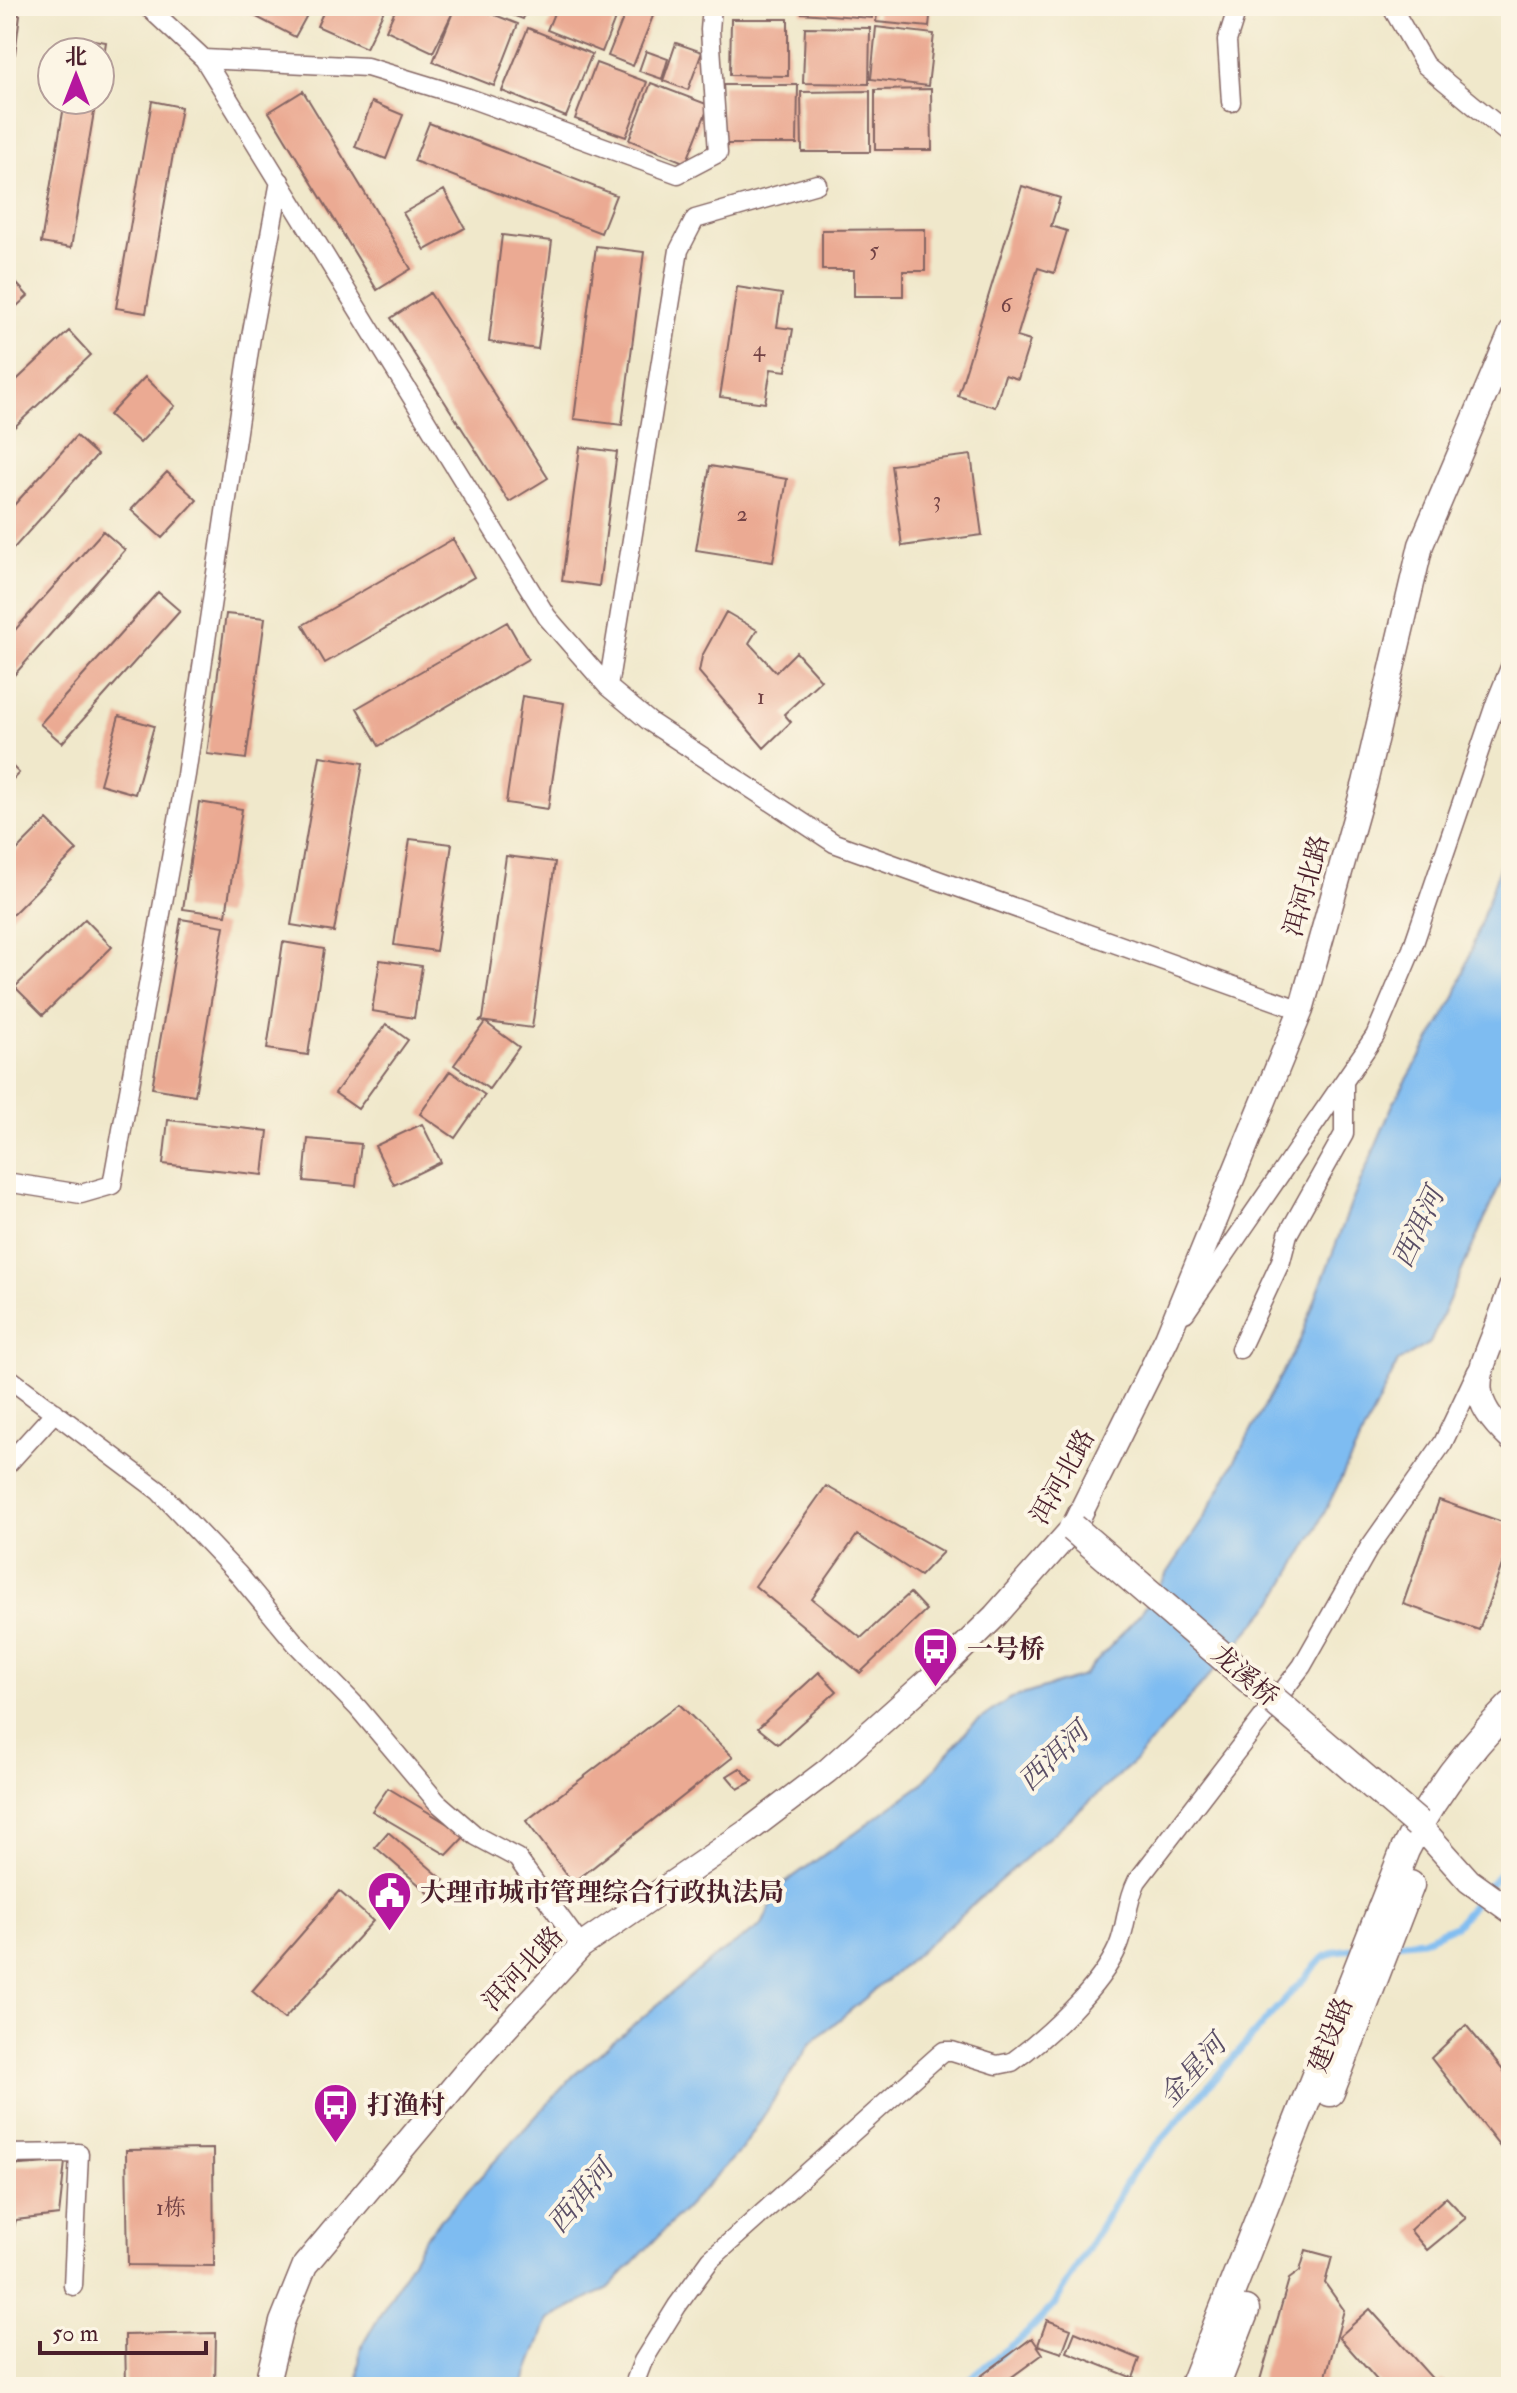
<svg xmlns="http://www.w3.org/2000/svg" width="1517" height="2393" viewBox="0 0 1517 2393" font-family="'IM FELL Double Pica','Noto Serif SC',serif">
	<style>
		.water { fill: #7ebcf1; stroke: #646e8e; stroke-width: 2 }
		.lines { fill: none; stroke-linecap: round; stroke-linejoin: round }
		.stream { stroke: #7ebcf1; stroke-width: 7 }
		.building { fill: #ebaa93 }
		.street-casing { stroke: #846563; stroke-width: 21 }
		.secondary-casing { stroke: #846563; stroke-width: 27 }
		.primary-casing { stroke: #846563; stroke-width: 31 }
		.street { stroke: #fff; stroke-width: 18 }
		.secondary { stroke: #fff; stroke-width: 24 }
		.primary { stroke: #fff; stroke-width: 28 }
		.primary-bridge-casing { stroke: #846563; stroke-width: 31; stroke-linecap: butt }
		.primary-bridge { stroke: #fff; stroke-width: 28 }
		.labels { text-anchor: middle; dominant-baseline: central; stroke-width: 8; stroke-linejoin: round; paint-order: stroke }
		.number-label { font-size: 22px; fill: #724245 }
		.street-label { font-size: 26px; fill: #4a1f2b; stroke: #fcf5e5 }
		.poi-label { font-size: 26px; font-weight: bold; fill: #4a1f2b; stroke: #fcf5e5; text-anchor: start }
		.water-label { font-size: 28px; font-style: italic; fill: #5a4e66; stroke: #fcf5e5 }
	</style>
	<rect width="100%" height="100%" fill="#fcf5e5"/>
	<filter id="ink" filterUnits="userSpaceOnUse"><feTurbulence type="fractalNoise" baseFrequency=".0125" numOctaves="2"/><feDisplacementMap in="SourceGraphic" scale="16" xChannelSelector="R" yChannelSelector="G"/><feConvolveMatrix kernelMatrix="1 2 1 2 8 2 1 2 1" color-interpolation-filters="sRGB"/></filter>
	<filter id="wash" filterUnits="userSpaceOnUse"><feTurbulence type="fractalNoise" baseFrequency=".006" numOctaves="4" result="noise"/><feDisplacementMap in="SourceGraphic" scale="32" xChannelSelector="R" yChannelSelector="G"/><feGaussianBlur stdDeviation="1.8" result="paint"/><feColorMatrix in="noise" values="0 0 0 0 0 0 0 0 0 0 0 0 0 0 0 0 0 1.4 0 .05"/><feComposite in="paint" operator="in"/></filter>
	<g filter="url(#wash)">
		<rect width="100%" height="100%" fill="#f0e8cb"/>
		<path class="water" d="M1511,834V1159L1430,1343L1398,1362L1315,1532L1274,1602L1134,1762L893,1975L811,2043L742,2149L609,2288L548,2320L522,2387H358L360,2350L425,2237L574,2075L712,1959L762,1925L779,1887L921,1785L972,1725L1009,1699L1083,1676L1141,1613L1204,1518L1300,1340L1351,1204L1394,1102L1455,997Z"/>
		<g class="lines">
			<path class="stream" d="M1396,1943L1422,1940L1455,1926L1511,1859
				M959,2387L1027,2333L1054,2305L1133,2172L1275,2010L1323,1958L1336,1951L1360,1948"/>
		</g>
		<g id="blocks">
			<path class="building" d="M248,6H312L295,37L245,11Z
				M326,6H386L366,48L317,26Z
				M397,6H472L518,24L494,86L433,62L453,12L433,52L386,30Z
				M488,6H528L523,19Z
				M557,6H620L602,52L547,30Z
				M628,6L653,16L633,66L608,56Z
				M802,6H873L872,18L801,13Z
				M878,6H931L929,27L876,22Z
				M6,14L20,15L15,54L6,53Z
				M731,19H788V76L730,75Z
				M805,27L870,28L869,84L803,83Z
				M876,27L934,34L928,86L871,79Z
				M528,28L592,54L566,117L502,91Z
				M76,37L106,42L102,68L100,52H73Z
				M676,43L702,52L688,90L663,81Z
				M646,51L668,59L662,79L639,71Z
				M596,63L647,82L626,137L575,119Z
				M651,83L709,105L686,163L629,140Z
				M722,85H798L797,144H722Z
				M931,89L932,150H875V90Z
				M303,91L411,269L377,290L269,112Z
				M870,91V152H802L801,92Z
				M65,100H96L71,248L41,243Z
				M152,101L181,107L146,313L116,308Z
				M372,102L403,115L386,159L355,147Z
				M429,123L616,195L601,233L414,161Z
				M1022,186L1060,198L1051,226L1067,231L1054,273L1038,268L1017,337L1030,341L1018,379L1005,375L995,407L958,396Z
				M444,190L465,228L425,250L403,213Z
				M925,229V271H903V296H854V270H822V230Z
				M502,235L552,241L538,349L489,342Z
				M596,246L644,252L622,425L574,419Z
				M8,274L28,296L6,316V277Z
				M737,287L782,294L777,327L793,329L786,371L771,369L765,403L720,397Z
				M430,293L548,478L509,502L391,318Z
				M69,331L91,355L6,435V390Z
				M145,377L175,406L140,443L109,415Z
				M76,436L97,455L6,557V514Z
				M580,447L617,452L599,586L562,581Z
				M971,455L982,535L902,546L891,465Z
				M710,466L787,479L773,562L696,550Z
				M167,472L197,500L162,538L131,510Z
				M103,531L125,550L8,682L6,640Z
				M453,539L474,577L325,663L303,625Z
				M158,592L180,611L62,743L40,724Z
				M726,612L757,630L749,643L776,672L796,652L821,680L784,714L791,722L764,748L699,672L702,656Z
				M226,614L265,618L246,759L207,754Z
				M507,622L528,659L379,746L357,708Z
				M522,696L564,703L548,809L506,803Z
				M119,716L154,726L135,794L100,784Z
				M320,756L363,763L334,932L291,925Z
				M6,760L19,773L6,786Z
				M199,802L242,809L226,915L183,909Z
				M47,820L77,850L6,921V861Z
				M410,839L452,844L436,951L394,945Z
				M506,856L555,862L532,1028L480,1021L483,1019Z
				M85,919L112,947L43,1015L15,987Z
				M181,919L224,926L195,1095L152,1088Z
				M283,942L324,949L308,1055L267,1049Z
				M380,960L422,966L414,1018L372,1011Z
				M485,1022L519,1047L489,1089L454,1065Z
				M386,1024L408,1040L358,1109L335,1093Z
				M450,1071L485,1095L455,1138L420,1114Z
				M168,1120L268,1131L263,1175L163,1164Z
				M422,1124L441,1162L394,1185L375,1146Z
				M308,1139L361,1144L356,1186L304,1181Z
				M826,1486L943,1552L920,1576L857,1535L812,1599L861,1638L910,1593L926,1610L860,1673L755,1586Z
				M1439,1500L1511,1525V1539L1479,1630L1403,1604Z
				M819,1672L837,1691L778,1744L758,1728Z
				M679,1704L733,1757L573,1883L526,1821Z
				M740,1768L753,1781L738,1789L727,1776Z
				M388,1788L466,1835L447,1855L372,1811Z
				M388,1832L444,1880L431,1895L375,1847Z
				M339,1891L373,1921L284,2019L252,1991Z
				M1466,2025L1511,2080V2160L1431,2058Z
				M213,2149L214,2266L128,2265L126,2150Z
				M65,2162L59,2215L16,2220L10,2243L6,2242V2166Z
				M1446,2197L1466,2218L1427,2250L1410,2230Z
				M1306,2250L1332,2257L1325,2283L1344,2310L1323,2387H1258L1289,2279L1300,2271Z
				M1370,2309L1437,2384L1442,2380L1448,2387H1383L1339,2337Z
				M1047,2320L1071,2329L1062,2353L1038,2345Z
				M1075,2332L1140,2359L1133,2378L1067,2352Z
				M216,2333L215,2387H126L125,2335Z
				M1032,2338L1043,2354L998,2387H966Z"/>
		</g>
	</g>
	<g filter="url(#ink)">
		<use href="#blocks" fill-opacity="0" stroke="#846563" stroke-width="2"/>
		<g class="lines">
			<defs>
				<path id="street" d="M147,6L204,59L547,617L608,687L650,722L834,843L1301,1010
					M1391,6L1425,65L1511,136
					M204,59L367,67L469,98L678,174L718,153L710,30L712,6
					M1231,102L1227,41L1238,6
					M608,687L679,250L695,219L817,184
					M6,1182L81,1194L112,1185L186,775L251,337L280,181
					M1185,1313L1375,1036L1412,949L1496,702L1511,665
					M1240,1349L1281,1261L1288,1234L1344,1134V1082
					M6,1376L159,1491L238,1574L297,1645L358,1708L437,1802L476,1836L517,1858L581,1946
					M6,1466L55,1412
					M6,2154L79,2153L73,2286
					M633,2387L643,2361L677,2306L711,2259L938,2056L944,2051H952L997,2065L1012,2062C1048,2036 1100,1988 1118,1947C1127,1926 1126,1902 1137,1881L1302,1666L1369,1548L1443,1443L1477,1371"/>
				<path id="secondary" d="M1511,1288C1506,1302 1501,1316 1496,1330C1476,1380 1467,1398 1511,1439
					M1418,1824L1469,1881L1511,1911
					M266,2387L282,2322L305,2265L472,2065L581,1946L748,1831L827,1771L938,1672L995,1616L1073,1528L1167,1338L1301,1010L1365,783L1421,545L1511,333"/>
				<path id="primary" d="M1330,2092L1410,1885
					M1193,2387L1405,1850C1432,1796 1469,1748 1511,1706
					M1215,2387L1245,2310"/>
			</defs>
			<use href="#street" class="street-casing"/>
			<use href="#secondary" class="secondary-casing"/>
			<use href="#primary" class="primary-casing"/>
			<use href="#street" class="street"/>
			<use href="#secondary" class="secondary"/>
			<use href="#primary" class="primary"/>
			<defs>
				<path id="primary-bridge" d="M1073,1528L1418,1824"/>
			</defs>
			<use href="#primary-bridge" class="primary-bridge-casing"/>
			<use href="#primary-bridge" class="primary-bridge"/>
		</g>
	</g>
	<defs>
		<symbol id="bus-pin" viewBox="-11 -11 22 30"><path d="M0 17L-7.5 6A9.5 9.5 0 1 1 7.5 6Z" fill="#b5179e" stroke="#fcf5e5"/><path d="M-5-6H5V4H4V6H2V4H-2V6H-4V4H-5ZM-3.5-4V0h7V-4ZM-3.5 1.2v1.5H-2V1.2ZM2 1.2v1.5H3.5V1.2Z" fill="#fff"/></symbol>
		<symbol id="civic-pin" viewBox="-11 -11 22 30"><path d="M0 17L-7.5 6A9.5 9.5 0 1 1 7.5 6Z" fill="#b5179e" stroke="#fcf5e5"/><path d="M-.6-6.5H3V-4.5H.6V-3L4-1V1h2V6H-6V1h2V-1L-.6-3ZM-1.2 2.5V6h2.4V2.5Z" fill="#fff"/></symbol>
	</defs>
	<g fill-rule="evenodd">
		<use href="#bus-pin" x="910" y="1624" width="51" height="69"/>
		<use href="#civic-pin" x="364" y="1868" width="51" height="69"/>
		<use href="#bus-pin" x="310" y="2080" width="51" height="69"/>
	</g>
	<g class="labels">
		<g class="number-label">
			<text x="874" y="250">5</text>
			<text x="1006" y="305">6</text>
			<text x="759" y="349">4</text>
			<text x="937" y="500">3</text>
			<text x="742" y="514">2</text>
			<text x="761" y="697">1</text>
			<text x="171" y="2208">1栋</text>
		</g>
		<g class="street-label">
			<text transform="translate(1307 886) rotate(-74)">洱河北路</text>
			<text transform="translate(1063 1477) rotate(-61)">洱河北路</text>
			<text transform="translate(1245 1676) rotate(41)">龙溪桥</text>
			<text transform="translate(523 1969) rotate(-47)">洱河北路</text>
			<text transform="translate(1331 2035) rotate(-69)">建设路</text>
		</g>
		<g class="poi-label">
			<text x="967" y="1650">一号桥</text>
			<text x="420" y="1893">大理市城市管理综合行政执法局</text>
			<text x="367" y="2106">打渔村</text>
		</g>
		<g class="water-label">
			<text transform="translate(1419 1228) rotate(-65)">西洱河</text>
			<text transform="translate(1054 1757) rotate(-44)">西洱河</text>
			<text transform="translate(1193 2071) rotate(-48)">金星河</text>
			<text transform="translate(581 2197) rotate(-50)">西洱河</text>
		</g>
	</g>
	<rect width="1517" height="2393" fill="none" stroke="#fcf5e5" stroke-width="32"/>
	<g transform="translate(76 76)"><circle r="38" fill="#fcf5e5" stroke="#b59f9b" stroke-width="2"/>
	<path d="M0-6L14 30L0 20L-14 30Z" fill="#b5179e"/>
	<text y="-12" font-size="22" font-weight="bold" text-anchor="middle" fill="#4a1f2b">北</text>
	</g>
	<path d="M40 2341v12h166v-12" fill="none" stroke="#4a1f2b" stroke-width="4"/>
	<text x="52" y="2341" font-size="24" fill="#4a1f2b" stroke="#fcf5e5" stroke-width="6" paint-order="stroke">50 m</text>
</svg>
